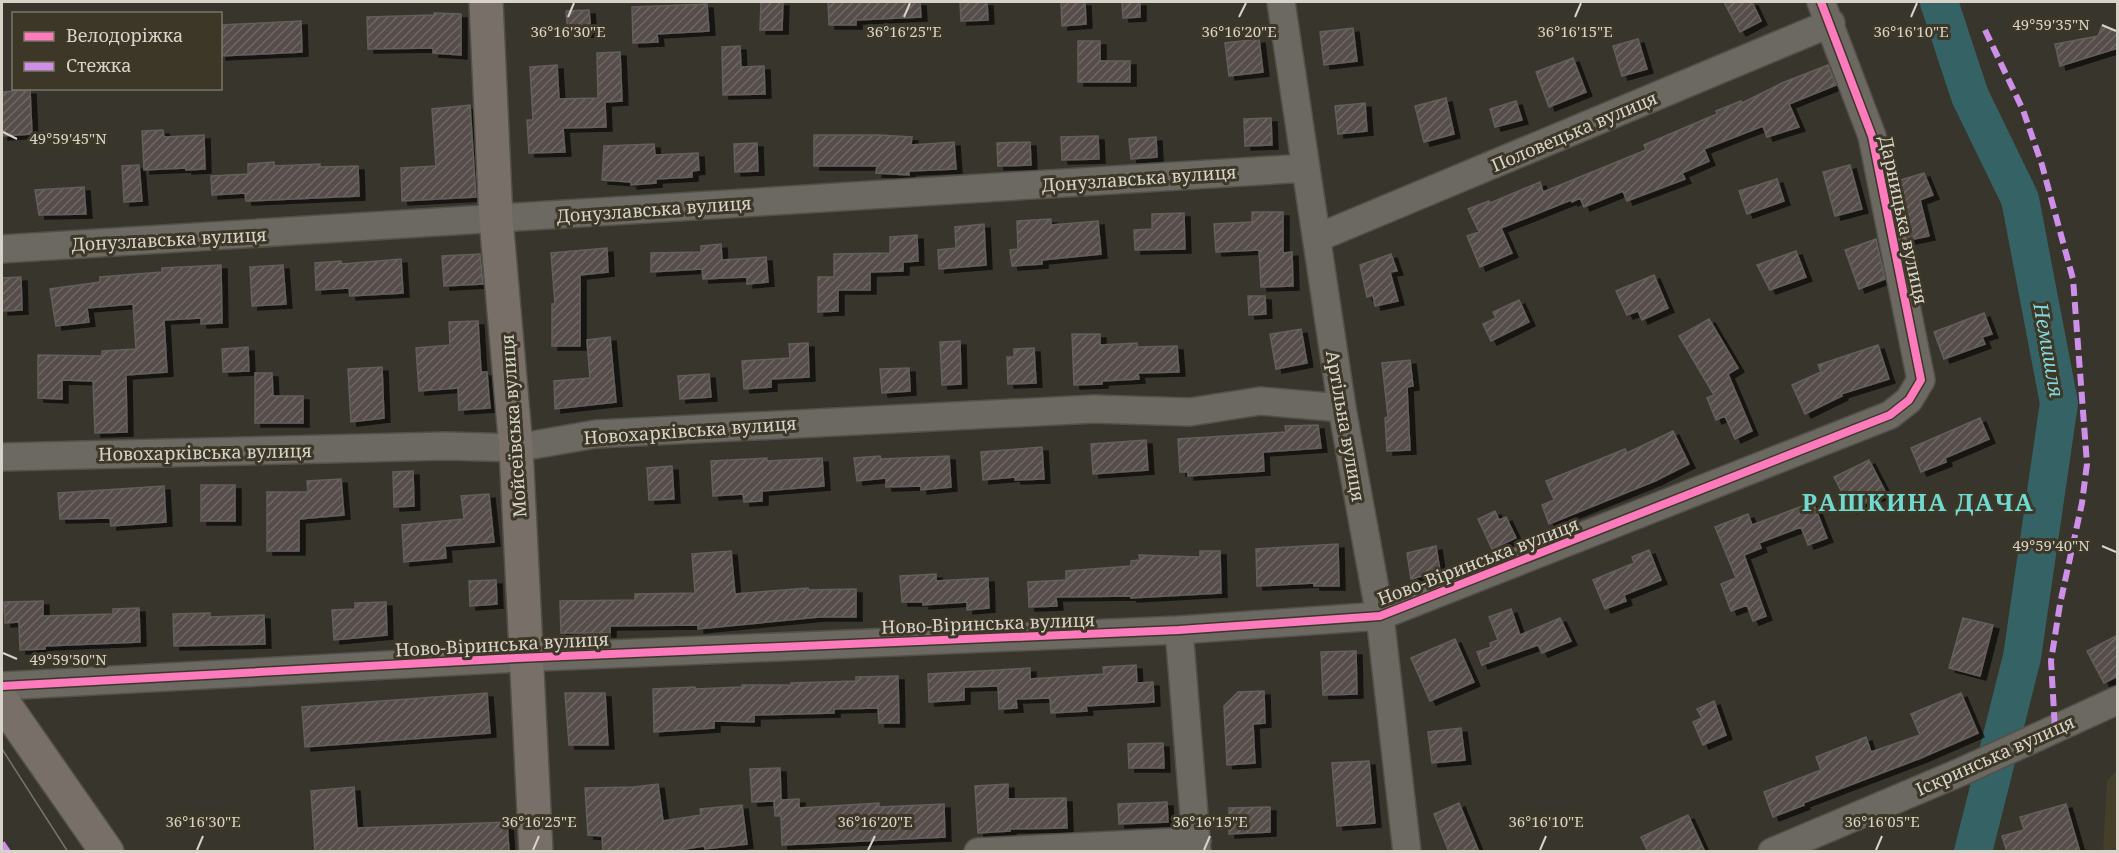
<svg xmlns="http://www.w3.org/2000/svg" width="2119" height="853" viewBox="0 0 2119 853" font-family="'Noto Serif',serif">
	<style>
		.built { fill: #453e29 }
		.lines { fill: none; stroke-linecap: round; stroke-linejoin: round }
		.river { stroke: #356264; stroke-width: 38 }
		.building { fill: url(#building-hatch); stroke: #635e5b; stroke-width: 1.5; filter: url(#shadow) }
		.minor-casing { stroke: #535049; stroke-width: 30 }
		.major-casing { stroke: #535049; stroke-width: 36 }
		.minor { stroke: #6b6962; stroke-width: 27 }
		.major { stroke: #787068; stroke-width: 33 }
		.tram { stroke: #75736d; stroke-width: 1.5 }
		.quiet { stroke: #ce8fe9; stroke-width: 6; stroke-dasharray: 12 6; stroke-linecap: butt }
		.cycleway-casing { stroke: #3d3727; stroke-width: 11 }
		.cycleway { stroke: #fd7abc; stroke-width: 8 }
		.ticks { fill: none; stroke: #d7d3c9; stroke-width: 2 }
		.labels { text-anchor: middle; dominant-baseline: central; stroke-width: 6; stroke-linejoin: round; paint-order: stroke }
		.street-label { font-size: 18px; fill: #d7d3c9; stroke: #3d3727 }
		.water-label { font-size: 20px; font-style: italic; fill: #82d7dc; stroke: #3d3727 }
		.district-label { font-size: 24px; font-weight: bold; letter-spacing: 1.5px; fill: #6fdad2; stroke: #3d3727 }
		.ticks-label { font-size: 15px; text-anchor: middle; fill: #d7d3c9; stroke: #3d3727; stroke-width: 6; stroke-linejoin: round; paint-order: stroke }
	</style>
	<defs>
		<pattern id="building-hatch" width="6" height="6" patternUnits="userSpaceOnUse" patternTransform="scale(1.5)"><rect width="6" height="6" fill="#564e4c"/><path d="M-1 1l2-2M0 6l6-6M5 7l2-2" fill="none" stroke="#6e6764"/></pattern>
		<filter id="shadow"><feDropShadow dx="6" dy="4" stdDeviation="0" flood-color="#0009"/></filter>
	</defs>
	<rect width="100%" height="100%" fill="#38352c"/>
	<path class="built" d="M2117,770V851H2103L2107,781Z"/>
	<g class="lines">
		<path class="river" d="M1939,2L1970,96L2020,199L2059,403L2022,657L1973,852"/>
	</g>
	<path class="building" d="M761,2H783L782,30H760Z
		M828,2H920L921,17L856,20V25H829Z
		M960,2H987L988,20L961,21Z
		M1061,2H1085L1086,24L1062,26Z
		M1122,2H1140V17L1123,18Z
		M1724,2H1752L1761,21L1740,32Z
		M707,4L709,31L657,34L658,42L633,43L632,7Z
		M589,10L591,33L568,34L566,11Z
		M434,13L461,14V55L433,53V48L368,49L367,17L434,15Z
		M301,21L302,52L220,56V25Z
		M2102,26L2118,31V48L2060,66L2055,44L2098,36Z
		M1353,28L1357,61L1324,65L1320,32Z
		M1259,39L1263,72L1229,76L1225,43Z
		M1638,39L1647,69L1622,76L1613,46Z
		M1078,41H1100V61H1130V82H1078Z
		M740,46L741,67L764,66L765,94L723,95L722,47Z
		M620,52L622,101L605,102L606,127L563,128L565,152L529,153L527,120H533L530,67L557,65L559,99L598,98L597,53Z
		M1573,58L1586,92L1549,107L1536,72Z
		M1828,65L1836,85L1789,104L1799,127L1767,137L1763,126L1704,149L1709,161L1682,173L1685,179L1627,201L1623,191L1584,207L1580,198L1572,202L1571,200L1501,228L1512,253L1480,267L1467,236L1479,232L1468,209L1489,201L1490,203L1540,182L1543,192L1646,150L1644,145L1717,114L1716,111L1741,101L1742,103L1782,83Z
		M30,90L32,134L2,136V92Z
		M1446,98L1454,134L1424,142L1415,106Z
		M1516,101L1522,120L1495,127L1490,109Z
		M1365,103L1367,131L1338,134L1335,106Z
		M470,105L476,197L402,201L401,168L436,166L432,109Z
		M1271,118L1272,145L1245,146L1244,119Z
		M163,130L164,137L204,135L205,169L186,170V168L144,170L142,131Z
		M814,135H879L912,137L911,145L954,142L956,169L909,171V175L876,173L877,166H814Z
		M1098,136L1099,159L1062,160L1061,137Z
		M1156,137L1157,157L1131,159L1129,139Z
		M1030,142L1031,165L998,166L997,143Z
		M757,143L758,171L735,172L734,144Z
		M654,144L655,155L698,153L699,170L692,171V177L656,179V183L631,185V182L602,180L604,146Z
		M274,162V166L320,164V167L358,166L359,196L249,201H246L245,193L212,195L211,176L248,174V164Z
		M139,165L142,201L124,202L122,166Z
		M1850,165L1862,209L1835,216L1823,172Z
		M1924,173L1933,195L1920,200L1929,236L1909,240L1897,181Z
		M1777,179L1784,201L1747,214L1739,191Z
		M84,187L86,214L39,215L35,190Z
		M1252,212H1283V253L1292,252L1293,286L1261,287L1259,250L1216,252L1214,224L1252,222Z
		M1184,213L1185,249L1135,250L1134,230L1152,229V214Z
		M1051,219V225L1098,221L1101,254L1042,260V264L1012,266L1010,250L1018,249L1017,221Z
		M984,224L986,265L939,269L938,250L956,248L955,227Z
		M917,235L918,261L903,262V271L870,272V290H838V311L818,312V277H834V254L890,253V237Z
		M1876,239L1885,279L1859,289L1845,250Z
		M721,244L722,260L766,257L768,282L747,284V277L703,279L702,269L651,272V253L701,252V246Z
		M607,248L608,272L580,275V346H552V304H555L551,253Z
		M1796,251L1806,277L1770,290L1757,265Z
		M480,254L483,284L444,286L442,256Z
		M1391,254L1397,271L1390,272L1398,301L1375,306L1373,295L1367,297L1360,265Z
		M401,259L403,293L350,296L349,288L316,290L315,263L341,261L342,264Z
		M221,265L222,323L201,324V318L164,320L167,372L126,375L127,432L95,433L93,381L62,380V399L38,398V355L102,356V351L136,349L133,304L87,308L89,322L56,326L50,289L100,282V277L162,272V268Z
		M283,265L286,304L252,306L250,267Z
		M1654,275L1668,308L1642,320L1638,311L1627,315L1616,291Z
		M21,277L22,310L2,311V278Z
		M1248,296H1265L1266,314L1249,315Z
		M1519,300L1529,322L1491,341L1483,324L1496,318L1493,312Z
		M1984,313L1992,334L1982,337L1985,344L1944,359L1934,332Z
		M1709,319L1738,368L1728,374L1752,431L1735,439L1725,416L1716,420L1707,398L1714,395L1679,336Z
		M478,321L481,372H487L490,408L459,410L458,388L419,391L416,348L450,345L449,322Z
		M1301,329L1307,363L1276,369L1270,334Z
		M1072,334H1100V345L1137,343V347L1177,346L1179,372L1138,373L1139,379L1102,381V384L1074,385Z
		M610,337L616,402L555,409L554,381L590,378L587,340Z
		M960,341L961,384L942,385L940,342Z
		M808,343L809,377L771,379V387L744,389L742,361L790,358L789,344Z
		M1878,345L1889,379L1841,394L1842,396L1805,414L1792,385L1821,372L1818,365Z
		M248,347L249,371L223,372L222,349Z
		M1034,348L1036,383L1008,384L1007,357H1014V349Z
		M1410,360L1413,386L1407,387L1410,450L1387,451L1385,418L1388,417L1382,363Z
		M382,367L384,418L351,422L348,369Z
		M909,368L910,391L882,393L880,369Z
		M255,373H272L273,396H303V423H255Z
		M709,374L711,397L680,399L678,376Z
		M1980,418L1989,439L1945,458L1946,462L1921,472L1911,448Z
		M1318,425L1321,448L1263,452L1264,471L1188,476V472H1180L1178,439L1286,432L1285,426Z
		M1673,431L1689,464L1655,481L1549,524L1542,505L1554,500L1546,481L1625,449L1627,453Z
		M1146,440L1148,470L1093,474L1091,444Z
		M1042,447L1044,479L1015,480V477L983,480L981,452Z
		M880,456L881,459L949,456L951,487L921,490V486L886,487V478L857,481L854,458Z
		M767,458V461L822,458L824,486L762,491V501L744,502L743,494L713,496L711,461Z
		M1869,460L1886,493L1851,510L1834,477Z
		M672,466L674,499L649,500L647,468Z
		M413,471L414,506L394,507L393,472Z
		M341,479L344,515L299,519V551H267V492H308L307,481Z
		M201,485H235V521H201Z
		M164,486L166,522L111,526L110,518L60,519L58,493Z
		M489,494L494,542L445,546L446,558L404,562L402,525L464,519L461,496Z
		M1813,502L1827,538L1808,545L1801,527L1759,543L1761,548L1744,555L1766,616L1753,621L1747,605L1731,611L1721,584L1736,578L1715,527L1748,514L1752,525Z
		M1495,511L1499,520L1506,517L1516,538L1492,549L1478,519Z
		M1338,544L1339,586H1314V583L1257,586L1256,549Z
		M1436,546L1440,571L1411,579L1407,553Z
		M1649,550L1661,580L1624,595L1626,601L1605,609L1593,580L1634,563L1632,557Z
		M731,551L735,594L808,588L809,590L856,589V617H819L698,629V625L610,626V633H561L560,601L635,600V594L695,593L692,554Z
		M1200,551H1220L1221,593L1131,598V596L1056,597L1057,606L1029,607L1028,582L1066,580V571L1131,566V561L1140,560L1139,555L1200,557Z
		M936,574V581L988,578L989,608L967,610V602L923,605V602H902L900,576Z
		M496,580L497,604L470,606L469,581Z
		M43,601V616L113,614V609L139,608L140,642L45,646V649L20,650L19,622L5,623L4,602Z
		M386,602L387,635L334,640L332,610L355,609V603Z
		M1511,609L1520,635L1560,618L1571,641L1542,653L1538,645L1482,665L1477,652L1491,647L1490,643L1498,640L1489,617Z
		M210,613V617L264,615L265,644L174,646L173,614Z
		M1963,618L1993,625L1980,676L1949,668Z
		M2118,635V676L2104,683L2087,651Z
		M1455,639L1474,682L1430,701L1411,658Z
		M1356,651L1357,694L1323,695L1321,652Z
		M1136,665L1137,683L1153,682L1154,702L1086,706L1087,711L1051,713L1050,698L1016,699L1017,708L999,709L998,686L964,687V700L929,702L928,674L1030,668V679L1104,674L1103,667Z
		M898,676L899,723H879L878,708L834,709V713L754,715V722L714,721V728L654,732L653,689L695,687V689L742,687V685H792L791,683L856,681V677Z
		M1264,691L1265,723L1253,724L1255,763L1227,765L1224,706L1238,692Z
		M487,693L490,733L305,747L302,707Z
		M565,693H605L608,745H569Z
		M1961,693L1978,733L1921,758L1803,803L1804,805L1773,817L1764,792L1821,770L1816,757L1866,737L1871,752L1920,735L1911,714Z
		M1714,701L1726,735L1703,745L1693,722L1702,718L1697,709Z
		M1461,728L1465,760L1432,763L1428,732Z
		M1163,743L1164,768H1129L1128,744Z
		M1369,761L1375,823L1337,826L1332,763Z
		M780,768L781,800L799,799V808L879,803V807L944,804L945,837L782,845L781,816H775L774,801L752,802L750,769Z
		M658,784L663,821L701,815L700,809L742,805L747,844L705,849L704,846L666,852H603L602,836L588,835L585,788L634,787Z
		M1008,784V799L1066,798L1067,828L1010,829V831L978,833L975,786Z
		M354,787L357,828L507,822L509,852H315L311,791Z
		M1167,802L1168,822L1119,824L1118,804Z
		M1459,803L1479,852H1449L1434,814Z
		M2066,804L2080,852H2007L2002,836L2024,830L2020,817Z
		M1270,807V832L1229,834V808Z
		M1688,815L1705,852H1648L1641,837Z"/>
	<g class="lines">
		<defs>
			<path id="minor" d="M1281,2L1342,408L1380,616L1407,852
				M1317,238L1831,23
				M2,249L1306,168
				M2,457L446,446L516,448L596,434L1094,409L1190,412L1260,401L1342,408
				M1179,630L1197,852
				M2,686L517,658L1179,630L1380,616L1890,415L1909,400L1921,380L1872,136L1821,2
				M978,852L1197,841
				M1772,852L1963,771L2118,700"/>
			<path id="major" d="M486,2L496,219L516,448L536,852
				M2,701L107,852"/>
		</defs>
		<use href="#minor" class="minor-casing"/>
		<use href="#major" class="major-casing"/>
		<use href="#minor" class="minor"/>
		<use href="#major" class="major"/>
		<path class="tram" d="M2,749L68,852"/>
		<path class="quiet" d="M1985,30L2023,110L2042,165L2073,279L2087,464L2082,503L2060,604L2051,661L2055,729
			M2,843L8,852"/>
		<defs>
			<path id="cycleway" d="M2,686L517,658L1179,630L1380,616L1890,415L1909,400L1921,380L1872,136L1821,2"/>
		</defs>
		<use href="#cycleway" class="cycleway-casing"/>
		<use href="#cycleway" class="cycleway"/>
	</g>
	<path class="ticks" d="M568,17L574,3M904,17L910,3M1239,17L1246,3M1575,17L1581,3M1911,17L1917,3M2102,25L2116,31M3,132L17,139M2102,546L2116,552M3,653L17,659M197,850L203,836M533,850L539,836M868,850L875,836M1204,850L1210,836M1540,850L1546,836M1876,850L1882,836"/>
	<g class="labels">
		<g class="street-label">
			<text transform="translate(1574 131) rotate(-23)">Половецька вулиця</text>
			<text transform="translate(1139 178) rotate(-4)">Донузлавська вулиця</text>
			<text transform="translate(654 209) rotate(-4)">Донузлавська вулиця</text>
			<text transform="translate(1904 220) rotate(78)">Дарницька вулиця</text>
			<text transform="translate(169 239) rotate(-3)">Донузлавська вулиця</text>
			<text transform="translate(513 426) rotate(-94)">Мойсеївська вулиця</text>
			<text transform="translate(1346 426) rotate(80)">Артільна вулиця</text>
			<text transform="translate(690 430) rotate(-4)">Новохарківська вулиця</text>
			<text transform="translate(205 452) rotate(-1)">Новохарківська вулиця</text>
			<text transform="translate(1478 561) rotate(-21)">Ново-Віринська вулиця</text>
			<text transform="translate(988 623) rotate(-2)">Ново-Віринська вулиця</text>
			<text transform="translate(502 644) rotate(-3)">Ново-Віринська вулиця</text>
			<text transform="translate(1995 755) rotate(-24)">Іскринська вулиця</text>
		</g>
		<g class="water-label">
			<text transform="translate(2049 350) rotate(80)">Немишля</text>
		</g>
		<g class="district-label">
			<text x="1918" y="501">РАШКИНА ДАЧА</text>
		</g>
	</g>
	<g class="ticks-label">
		<text x="2051" y="30">49°59'35"N</text>
		<text x="1239" y="37">36°16'20"E</text>
		<text x="568" y="37">36°16'30"E</text>
		<text x="904" y="37">36°16'25"E</text>
		<text x="1575" y="37">36°16'15"E</text>
		<text x="1911" y="37">36°16'10"E</text>
		<text x="68" y="144">49°59'45"N</text>
		<text x="2051" y="551">49°59'40"N</text>
		<text x="68" y="665">49°59'50"N</text>
		<text x="203" y="827">36°16'30"E</text>
		<text x="539" y="827">36°16'25"E</text>
		<text x="875" y="827">36°16'20"E</text>
		<text x="1210" y="827">36°16'15"E</text>
		<text x="1546" y="827">36°16'10"E</text>
		<text x="1882" y="827">36°16'05"E</text>
	</g>
	<rect width="2119" height="853" fill="none" stroke="#d7d3c9" stroke-width="6"/>
	<rect x="12" y="12" width="210" height="78" fill="#3d3727" stroke="#7b7568" stroke-width="1.5"/>
	<rect x="24" y="32" width="30" height="9" fill="#fd7abc" stroke="#7b7568" stroke-width="1.5"/>
	<text x="66" y="42" font-size="18" fill="#d7d3c9">Велодоріжка</text>
	<rect x="24" y="62" width="30" height="9" fill="#ce8fe9" stroke="#7b7568" stroke-width="1.5"/>
	<text x="66" y="72" font-size="18" fill="#d7d3c9">Стежка</text>
</svg>
